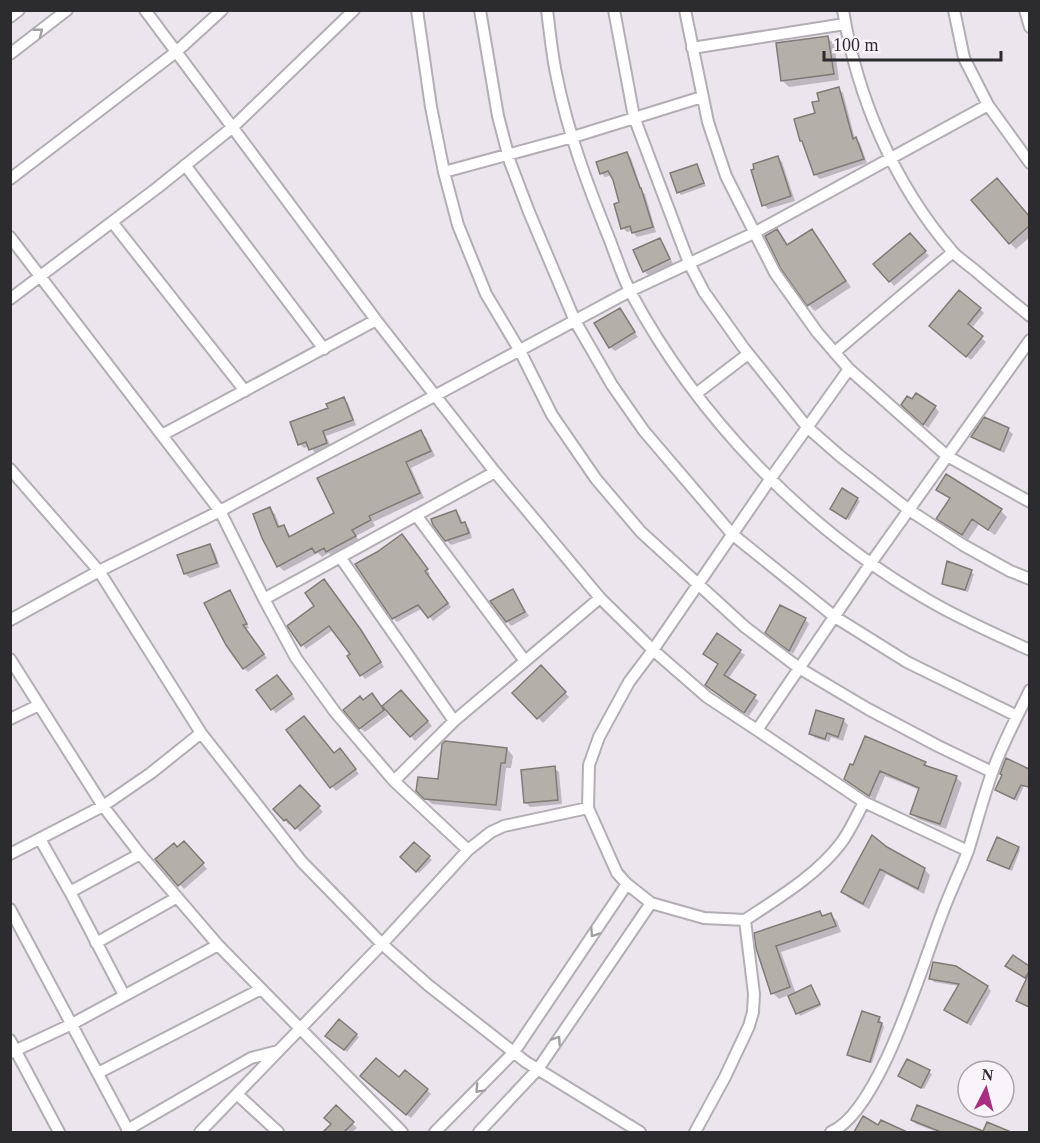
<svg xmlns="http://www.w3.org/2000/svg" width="1040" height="1143" viewBox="0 0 1040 1143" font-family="'Times New Roman',serif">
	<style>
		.shadow { fill: #0003 }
		.building { fill: #b5afaa; stroke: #807b76; stroke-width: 1.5 }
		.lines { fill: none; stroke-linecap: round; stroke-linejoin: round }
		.minor-casing { stroke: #b3aeb4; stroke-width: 14 }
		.minor { stroke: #fff; stroke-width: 10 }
		.oneway { stroke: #a0a0a0 }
	</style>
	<rect width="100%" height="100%" fill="#ebe6ed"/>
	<path class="shadow" d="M828,38L834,44L839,80L789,87L783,81Z
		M838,89L843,93L855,139L860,143L867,163L820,179L815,174L805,145L801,140L817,114L821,102Z
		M627,154L631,158L642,191L645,194L656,232L637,237L632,231L627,232L623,228L621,203L612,175L605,177L601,173Z
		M777,157L782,162L795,201L768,209L764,205Z
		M696,165L706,186L681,195L679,192Z
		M1003,186L1030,217V237L1016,249L1010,243Z
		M777,231L788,246L811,231L851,287L815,311L809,305Z
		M914,239L929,256L894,286L875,264Z
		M660,240L664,244L673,264L649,276L644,271Z
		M980,309L984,313L971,329L986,342L971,360L935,331Z
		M619,310L638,337L615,351L610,347Z
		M344,399L348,403L356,425L326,436L331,447L315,453L310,446L304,448L300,444L330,409Z
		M935,407L939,412L928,428L907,409Z
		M1008,430L1013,434L1004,453L978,441L973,437Z
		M420,432L426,437L435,456L411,468L424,498L373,522L375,526L356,536L360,542L333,557L329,553L322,557L318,553L284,571L279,566L270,509L275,514L280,527L284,526L292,538L336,514Z
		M938,489L1001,511L1007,517L995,535L979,524L968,540L938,519L951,500Z
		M857,499L860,501L849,520L832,509Z
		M456,512L460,516L463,524L469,528L472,538L451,545L446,540Z
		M406,540L430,574L428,576L451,607L433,621L423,608L397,622L393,618Z
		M209,545L214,550L220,567L190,578L185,574L179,556Z
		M948,563L974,574L968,592L946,586L943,583Z
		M328,585L365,635L384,667L365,679L349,657L352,655L333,630L306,649L289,626L316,607Z
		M513,591L529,616L511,626L507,621Z
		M229,592L249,628L246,629L267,658L248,672L244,668Z
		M805,619L809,624L793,654L771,637Z
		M717,636L745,655L728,679L759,701L749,716L711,689L720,665L705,654Z
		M541,667L569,697L543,723L514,693Z
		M282,681L295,699L276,713L272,709Z
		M405,696L432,726L415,741L385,706Z
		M376,699L388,715L365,732L360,728L363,701Z
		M843,720L848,725L843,741L831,737L829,742L815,738L810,733Z
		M288,731L334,755L344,754L359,774L336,791Z
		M507,749L513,756L511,768H506L501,811L432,804L418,791Z
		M925,763L930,769L956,777L962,783L946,829L918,819L912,814L920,790L885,776L875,800L845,779L851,765Z
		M554,768L559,772L562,804L530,807L526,803Z
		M1024,769L1030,770V788L1024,786L1017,801L996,790Z
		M300,787L323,812L300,832L291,822L289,825L275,809Z
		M414,844L432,860L419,873L402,857Z
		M189,847L207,869L184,889L157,860L178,849Z
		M886,848L924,869L930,875L924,894L886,874L869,909L849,898L843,891Z
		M1018,848L1020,850L1012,871L989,860Z
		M820,913L824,917L831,915L837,921L841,932L781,952L796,994L811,987L821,1006L800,1016L789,995L779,999L773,993L757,947Z
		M930,978L988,987L991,991L971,1026L946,1010L959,986L934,982Z
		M879,1018L884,1027L872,1063L852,1058L849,1055Z
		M339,1021L359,1037L347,1052L330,1038Z
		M908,1061L932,1074L924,1089L903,1078Z
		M399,1079L427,1090L431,1094L411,1118L366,1081Z
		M336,1107L357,1128L352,1132H325L333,1124Z
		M918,1107L982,1132H937L916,1124L912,1120Z
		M879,1127L899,1130L901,1132L856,1131Z"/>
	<path class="building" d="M828,36L834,74L781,81L776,43Z
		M839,87L853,139L856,137L864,159L814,175L802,141H800L794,119L815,113L812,102L819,101L817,93Z
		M627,152L640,188H641L653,227L632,233L630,226L621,229L614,204L619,202L613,180L608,171L600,174L596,162Z
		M778,156L791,196L762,206L751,170L754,169L753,164Z
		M697,164L704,183L677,193L670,173Z
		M997,178L1029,216V226L1009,244L971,200Z
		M777,229L787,245L812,229L846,281L807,306L781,269L765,236Z
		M910,233L926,251L889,282L873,264Z
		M660,238L670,259L643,272L633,250Z
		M959,290L981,308L968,324L983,336L966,357L929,326Z
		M620,308L635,332L609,348L594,323Z
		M916,393L936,406L923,425L901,405L907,396L912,399Z
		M344,397L353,420L323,431L327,443L309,450L306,442L298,445L290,422L328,408L326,404Z
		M984,417L1009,428L1000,450L971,437Z
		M421,430L431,451L406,462L420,493L369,516L371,520L352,530L356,536L326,552L324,548L315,553L312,548L277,567L262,538L253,514L270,507L278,527L284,525L289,537L334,513L317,478Z
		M946,474L1002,509L988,530L972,519L962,535L936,519L950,498L936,490Z
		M842,488L858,498L846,519L830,509Z
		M456,510L461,523L465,522L469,533L445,541L433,525L431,519Z
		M402,534L428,569L425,571L448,603L428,618L418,605L392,619L355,564L377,552Z
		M210,544L217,563L184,574L177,555Z
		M947,561L972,570L965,590L942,584Z
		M324,579L361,630L381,662L360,676L347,656L350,654L329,626L301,646L287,626L314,606L305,593Z
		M513,589L525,612L506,622L490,601Z
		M230,590L247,624L243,625L264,654L243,669L226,645L204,603Z
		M780,605L806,618L789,651L765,633Z
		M717,633L741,650L724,675L756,695L744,713L705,685L718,664L703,654Z
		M541,665L566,692L537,719L512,693Z
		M277,675L292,694L271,710L256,690Z
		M401,690L428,721L410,737L382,706Z
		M372,693L384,710L359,729L343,710L360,696L363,700Z
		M816,710L844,719L838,737L827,733L825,739L809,734Z
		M304,716L334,753L340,748L356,769L330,788L286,730Z
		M865,736L926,762L924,765L957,776L940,824L910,814L919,788L880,771L869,796L844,779L850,764L853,765Z
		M445,741L507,748L505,763H501L496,805L424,799L416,791L418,777L438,779L442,744Z
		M1006,758L1029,769V787L1021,785L1014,799L995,790L1002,775L1000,774Z
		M555,766L558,800L524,803L521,770Z
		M300,785L320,806L295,829L286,819L284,821L273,809Z
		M872,835L887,847L925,868L918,889L880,869L863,904L841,892Z
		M997,837L1019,847L1009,869L987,860Z
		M184,841L204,863L178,886L155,859L174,843L177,847Z
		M414,842L430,856L416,872L400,857Z
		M820,911L822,916L831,913L836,926L776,946L790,987L771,994L756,948L754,933Z
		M1013,955L1029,966V971L1025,978L1005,966Z
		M933,962L956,966L988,986L967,1023L944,1010L959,984L929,979Z
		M1029,973V1007L1016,1001Z
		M811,985L820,1004L796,1014L788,996Z
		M862,1011L880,1017L878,1022L882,1023L870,1062L847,1055Z
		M339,1019L357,1034L344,1050L325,1036Z
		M376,1058L399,1077L405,1070L428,1089L406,1115L360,1076Z
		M907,1059L930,1070L921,1088L898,1076Z
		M336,1105L354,1122L344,1132H323L331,1124L324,1118Z
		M917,1105L983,1131L987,1122L1011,1132H941L911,1120Z
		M863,1116L878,1125L881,1120L907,1132H854Z"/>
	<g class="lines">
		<defs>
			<path id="minor" d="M145,10L376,320L495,472L600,598L653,650L707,697L757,730
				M417,10L431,107L444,172L458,225L486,294L520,351L552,415L596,479L641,532L745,627L799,668L868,709L938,746L992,772
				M480,10L498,116L510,162L529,212L575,321L612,385L644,431L732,534L835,617L907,662L1017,716
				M547,10C550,33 552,56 557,78C568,133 588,186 609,238C616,256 622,276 631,293C698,418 805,529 928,600C960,619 995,634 1030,650
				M614,10L634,117L689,263L704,292L743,347L807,427L840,456L909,510L963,545L1010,571L1030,579
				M685,10L708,122L726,176L775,273L817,332L849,369L771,478L653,650L629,682L599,737L589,765L588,808L617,873L627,884L651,903L704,918L745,920
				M843,10C857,97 894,184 952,251C959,259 969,265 977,272C994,287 1012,301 1030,316
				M954,10L964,58L988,105L1030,163
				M1025,10L1030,27
				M10,17L19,10
				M692,48L845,24
				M10,54L67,10
				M185,165L324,349
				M444,172L573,137L702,97
				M10,179L176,52L222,10
				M112,222L245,391
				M10,237L220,511L264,599L296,658L335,712L394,781L468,850L382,944L200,1132
				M10,299L157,188L233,127L354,10
				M835,352L953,252
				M849,369L947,456L1030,502
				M697,393L748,354
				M162,435L376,320
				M10,469L99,571L201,733L302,862L382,944L428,985L526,1062L640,1132
				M416,515L525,661
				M340,557L454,721
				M264,599L495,472
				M10,620L99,571L220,511L630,291L754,233L988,105
				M10,659L103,806L140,854L218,945L402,1132
				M10,719L39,705
				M394,781L454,721L600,598
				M864,802L757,730L871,563L1030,340
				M40,839L70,892L124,995
				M468,850L491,832L504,826L588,808
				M10,854L103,806L151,773L201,733
				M70,892L140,854
				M10,909L129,1132
				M96,943L176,898
				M10,1040L59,1132
				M10,1053L72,1024L218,945
				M98,1073L261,989
				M238,1095L278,1132
				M127,1130L251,1058L278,1051
				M435,1132L514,1052L627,884
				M479,1132L538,1069L651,903
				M695,1132L725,1077L749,1026L753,1012L754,994L745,920C778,898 817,875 841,843C850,831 857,815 864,802L968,851
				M831,1132C880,1111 922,965 942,914C950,892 960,872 968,851C976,825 983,798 992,773C1002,744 1017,717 1030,690"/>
		</defs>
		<use href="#minor" class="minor-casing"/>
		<use href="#minor" class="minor"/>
	</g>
	<defs><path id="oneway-chevron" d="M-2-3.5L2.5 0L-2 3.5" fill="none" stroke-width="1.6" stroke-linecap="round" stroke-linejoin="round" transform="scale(1.5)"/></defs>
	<g class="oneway">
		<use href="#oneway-chevron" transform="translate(39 32) rotate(-38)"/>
		<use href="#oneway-chevron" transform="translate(594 933) rotate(124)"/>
		<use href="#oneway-chevron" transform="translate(557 1040) rotate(-56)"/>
		<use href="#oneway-chevron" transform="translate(479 1089) rotate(133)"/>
	</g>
	<rect width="1040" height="1143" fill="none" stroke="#2c2b2d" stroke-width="24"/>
	<g transform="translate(986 1089) rotate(6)"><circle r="28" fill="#f9f4fa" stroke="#a7a4a8" stroke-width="1.5"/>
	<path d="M0-4.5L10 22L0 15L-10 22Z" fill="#aa2e80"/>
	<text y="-9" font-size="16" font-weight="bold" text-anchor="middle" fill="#2c2b2d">N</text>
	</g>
	<path d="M824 51v9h177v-9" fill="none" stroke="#2c2b2d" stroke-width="3"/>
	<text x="833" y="51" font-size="18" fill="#2c2b2d" stroke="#f9f4fa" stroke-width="4.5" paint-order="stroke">100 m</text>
</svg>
